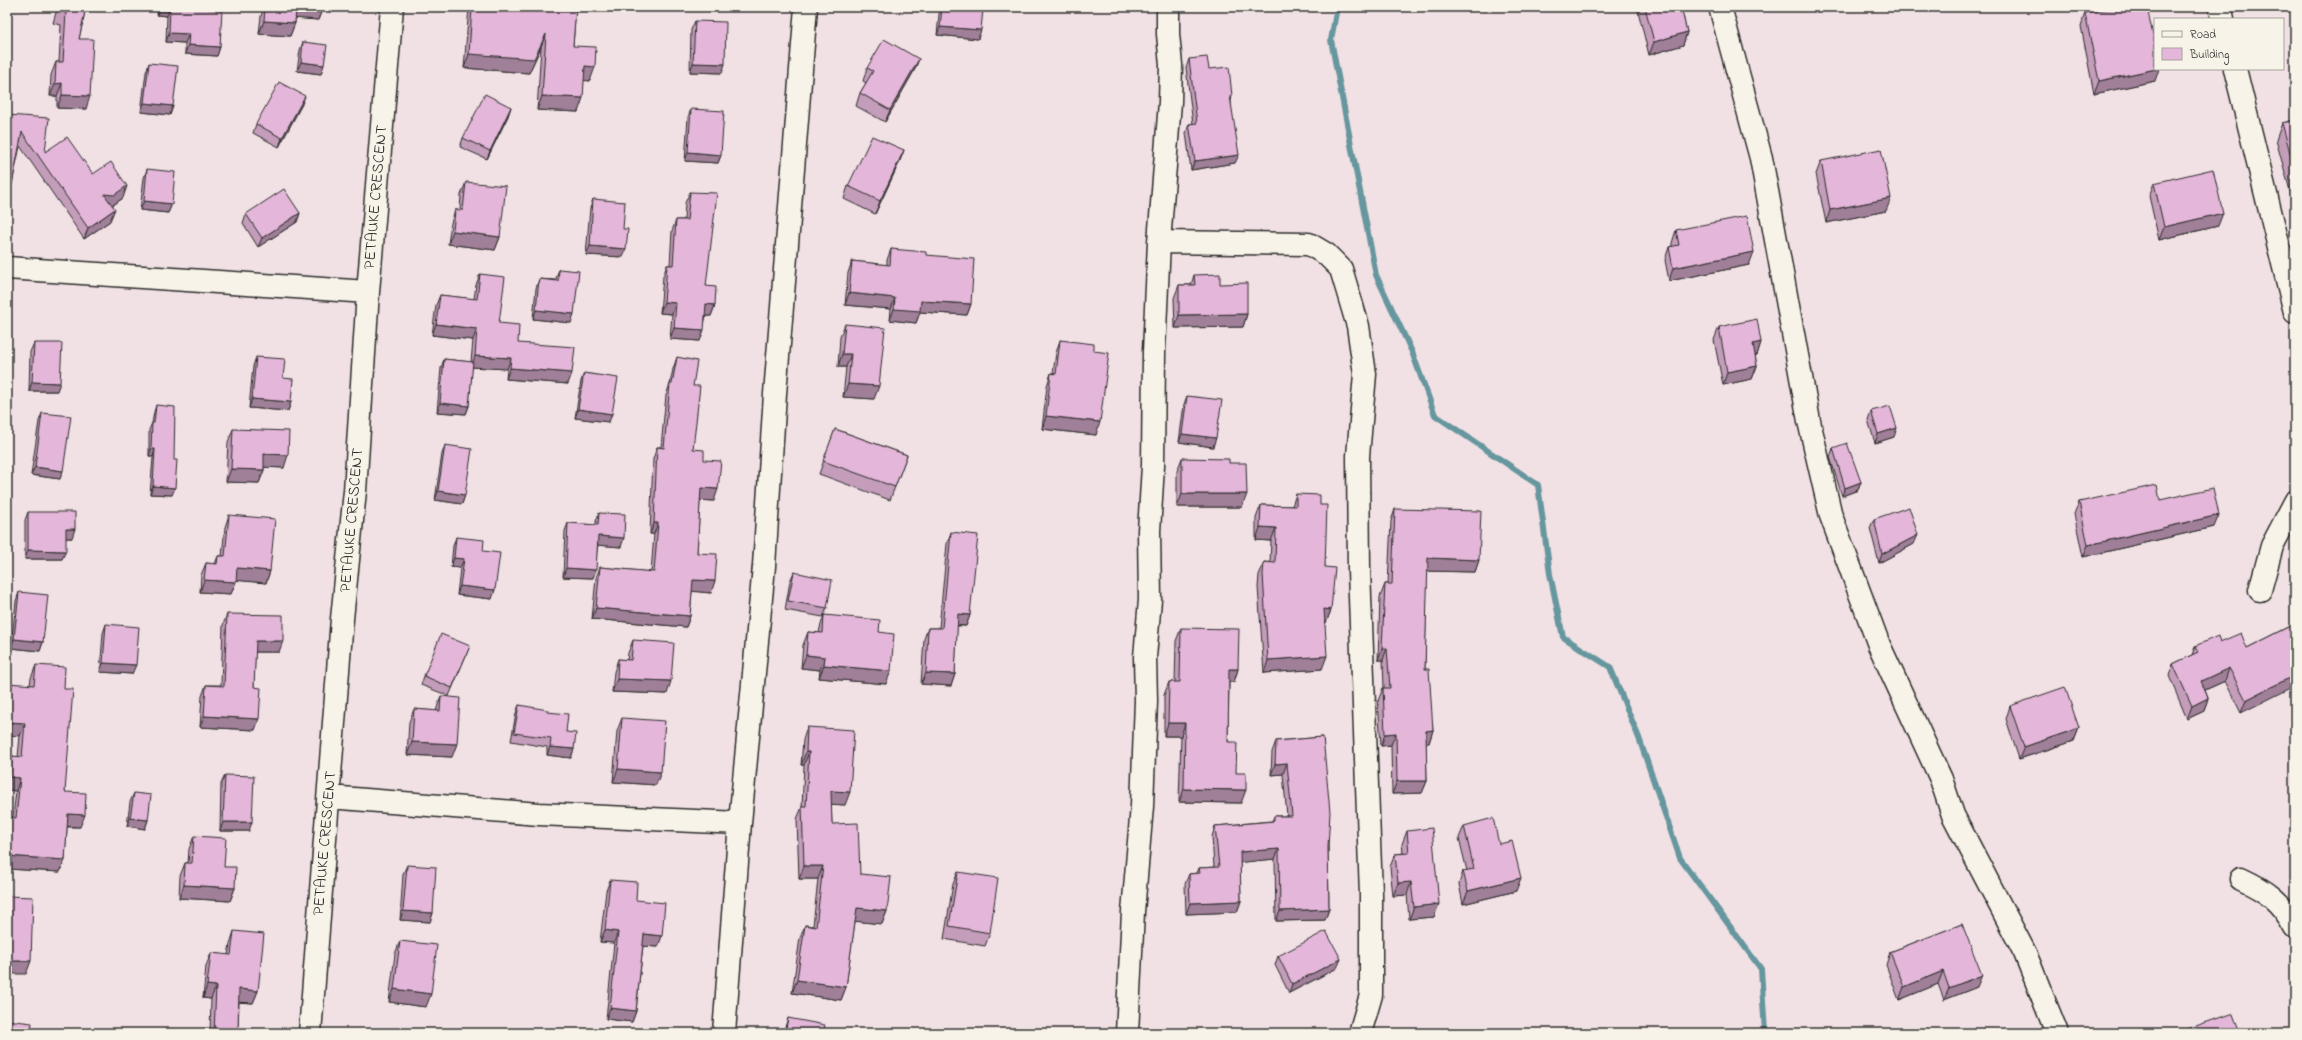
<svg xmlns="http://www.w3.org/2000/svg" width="2302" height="1040" viewBox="0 0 2302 1040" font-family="'Indie Flower',sans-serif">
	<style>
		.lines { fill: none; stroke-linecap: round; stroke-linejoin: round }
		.stream { stroke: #66969e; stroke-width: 6 }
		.street-casing { stroke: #2b2b2b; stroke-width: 25 }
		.street { stroke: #f7f3e8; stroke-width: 22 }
		.wall { fill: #c49dbb; stroke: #2b2b2b }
		.shaded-wall { fill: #a07f98; stroke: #2b2b2b }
		.building { fill: #e4b6d9; stroke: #2b2b2b }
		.labels { text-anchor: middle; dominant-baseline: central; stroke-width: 4; stroke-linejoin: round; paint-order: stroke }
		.street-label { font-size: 16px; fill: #2b2b2b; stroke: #f7f3e8 }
	</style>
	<rect width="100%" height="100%" fill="#f1e1e4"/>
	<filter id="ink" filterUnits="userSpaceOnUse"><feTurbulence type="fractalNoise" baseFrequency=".025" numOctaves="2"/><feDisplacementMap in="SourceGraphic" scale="8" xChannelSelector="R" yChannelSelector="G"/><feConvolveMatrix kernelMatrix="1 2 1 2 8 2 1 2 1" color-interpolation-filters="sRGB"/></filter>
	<g filter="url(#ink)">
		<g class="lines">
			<path class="stream" d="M1337,7L1331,40L1376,275L1412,352L1435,415L1538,485L1550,574L1563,637L1610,667L1639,738L1680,858L1761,969L1765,1033"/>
			<defs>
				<path id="street" d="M1720,7L1761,158L1809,421L1831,516L1879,645L1941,779L1953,815L2025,953L2057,1033
					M2220,7L2223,19
					M2235,69L2295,312
					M1159,242L1309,244L1326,254L1341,269L1358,326L1365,374L1358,456L1359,570L1371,894V995L1360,1033
					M7,268L368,292
					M2260,590L2272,546L2295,502
					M329,797L539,814L740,823
					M2241,879C2267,891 2281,901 2295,927
					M310,1033L342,619L355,491L368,292L392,7
					M724,1033L740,823L764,566L775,394L806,7
					M1127,1033L1133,912L1142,806L1146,701L1145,657L1150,600L1149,531L1153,466L1154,352L1159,242L1170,102L1171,65L1168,34V7"/>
			</defs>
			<use href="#street" class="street-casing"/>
			<use href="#street" class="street"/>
		</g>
		<path class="wall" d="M49,7H86L79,39L86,109L57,108V96H50L51,75L56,62H59L61,25L53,23L57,9Z
			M158,7H186L220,47L217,56L185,54V43L166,42L167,16L157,15Z
			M264,7H323L318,20L295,18V23L290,36L259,34L261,16Z
			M469,7H576L573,46L590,81L584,80L578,112L537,110L541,47L529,73L464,68Z
			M896,7H902L901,10Z
			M942,7H958L978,39L937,35L939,14Z
			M1637,7H1681L1687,32L1683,45L1649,55Z
			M2085,13L2155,81L2094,94L2081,26Z
			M695,21L722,73L690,72L691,30Z
			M303,42L321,74L297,71L300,50Z
			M919,59L914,71L885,122L856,106L860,93L866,83L863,81L867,68Z
			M1189,59L1209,69L1232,96L1231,101L1235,163L1191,170L1186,133L1189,124H1193L1186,68Z
			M149,63L173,106L170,115L141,112L146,72Z
			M302,104L279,147L253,133L256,124Z
			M511,107L508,116L487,159L460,147L463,138Z
			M691,109L721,155L718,163L685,161L688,117Z
			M8,115L45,152L93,174L123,198L112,206L110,221L84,239L20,146L12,184L8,195H7V117Z
			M2295,120V197L2292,198L2276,140L2282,123Z
			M904,150L899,163L875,214L844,199L848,186Z
			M1821,161L1886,211L1826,223L1816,174Z
			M147,169L172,204L168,213L140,210L144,178Z
			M466,182L500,237L495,250L448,244L451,223L455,210H460L461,195Z
			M2154,183L2218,226L2159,240L2149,196Z
			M690,192L706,286L715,305L711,316H706L700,341L670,339L672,314L660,313L663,276L667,265H670L672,231L676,220H684L685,203Z
			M593,199L623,257L586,255L590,208Z
			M300,213L297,222L258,247L243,223L246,214Z
			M1676,230L1749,265L1669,281L1665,260L1669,247L1672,246V243Z
			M891,249L926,255L971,304L967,315L920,312L916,323L890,320L891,309L845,305L848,273L852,261L887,265V260Z
			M559,269L571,323L533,319L536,288L539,279L556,280V278Z
			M480,274L499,323L518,343L568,384L506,379L507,369L472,367L469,406L466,414L437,412L441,368L444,359L471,362L473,340L432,335L436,305L440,295L474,299L476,285Z
			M1194,275L1247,314L1243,327L1175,328L1174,298L1179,285H1191Z
			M845,324L874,399L843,397L846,367H838L840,337Z
			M1719,327L1761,342L1757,355H1755L1757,366L1752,379L1723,385L1714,340Z
			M1060,340L1094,351L1096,435L1042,429L1047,386L1051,373H1053L1056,353Z
			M34,343L57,391H29L30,352Z
			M256,357L283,378L291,402L288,411L249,408L253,366Z
			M677,357L693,386V449L704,460L714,501L700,500L697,553L711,593L692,591L690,616L686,627L592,619L596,578L600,567L651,572L654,534H650L653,459L657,447H661L666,395L670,384L673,369Z
			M584,373L609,422L575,418L581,381Z
			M1187,396L1213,447L1179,442L1184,404Z
			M156,405L172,495L150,494L153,457L149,456V430L152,423L154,412Z
			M1871,411L1894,437L1875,443L1868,420Z
			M42,413L60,479L31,475L39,421Z
			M233,429L284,468L264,467V470L259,483L226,482L228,442Z
			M835,429L907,455L890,500L819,474Z
			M445,445L465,495L462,504L435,500L442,454Z
			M1833,448L1861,482L1858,490L1842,496L1830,457Z
			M1182,458L1229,463L1242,507H1177V471Z
			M1296,494L1320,505L1325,567L1331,610L1326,623H1325L1322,669L1264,673L1258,587L1259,575L1264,562L1270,563L1271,541L1256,540V518L1261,505L1292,506Z
			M2160,500L2214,527L2083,557L2074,514L2079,502Z
			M1395,509L1479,560L1475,572L1427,571L1425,669L1433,730L1429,743H1426L1427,781L1422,793L1392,794L1391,745L1381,746L1378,701L1383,688H1384L1383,660H1378L1380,597L1385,584H1388L1391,521Z
			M28,512L72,538H66L62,559H25V520Z
			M599,513L621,547L598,545L593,578L563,577L565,531L568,523L596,525V521Z
			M229,515L270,571L266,583L236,580L231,594L200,592L201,575L206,563L215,564L218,556H222L225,527Z
			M1874,519L1914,544L1879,563L1870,528Z
			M951,532L970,615L966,626H957L955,674L951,686L921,684L924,639L928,628H939L947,544Z
			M456,537L483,551L492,599L457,595L460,568L451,567L453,546Z
			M794,572L827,608L823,617L785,610L790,581Z
			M19,592L43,642L40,651L11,648L16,601Z
			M227,614L279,652H255L254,687L255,730L200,727L202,696L206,685H221L223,625Z
			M824,615L879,632L886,684L819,678L820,670L801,668L803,645L808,632L819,633L820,628Z
			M106,624L132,674L100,672L103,633Z
			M2293,625L2241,713L2225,681L2205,690L2208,698L2204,711L2187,719L2169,676L2173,664L2192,655L2195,646L2220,642L2247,648Z
			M1181,628L1238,669L1234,682H1229L1228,742L1236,773L1241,803L1179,802L1181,736H1164V695L1169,682H1175L1176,641Z
			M633,640L667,694L612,692L614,672L618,659L627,660L628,653Z
			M470,646L449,696L421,685L424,676Z
			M36,665L64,689L65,792L80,827H67L65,860L60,872L7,869V822L9,817H13L16,791L7,790V768L12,756L18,757L20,736L30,685L31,678Z
			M441,696L452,757L407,755L409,722L414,709L436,711Z
			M519,705L547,712L566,732L574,749L571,758L547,755V747L511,741L516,713Z
			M2010,706L2079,728L2074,741L2019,759L2006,719Z
			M622,718L656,785L613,782L617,731Z
			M807,727L845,805L831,804L832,824L860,874L887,911L882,924L855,921L846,987L841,1000L792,993L800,938L805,925L813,926L818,879H799L797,819L802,807L804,765H801L803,740Z
			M1323,737L1328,847L1329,909L1325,920L1276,921L1275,859L1240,862L1241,901L1237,912L1186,914L1185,884L1189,874L1197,873L1199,868L1214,867L1212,837L1215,826L1272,821L1274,816H1287L1283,774L1271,775L1272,752L1276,741Z
			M225,775L249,831H220L221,784Z
			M134,793L148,820L145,829L127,826L130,802Z
			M1464,826L1499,844L1516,891L1463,904L1459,884L1463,871H1467L1459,838Z
			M1407,831L1434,917L1409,919L1407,895L1393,896L1390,867L1395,854L1403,853L1402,844Z
			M194,836L224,867L235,888L230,901L179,898L180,876L185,863H188L189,849Z
			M407,865L433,913L430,922L400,920L403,874Z
			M958,872L990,933L985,946L944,939L953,884Z
			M610,880L636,900L658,947L643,946L636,1011L632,1022L606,1019L614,943L600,942L606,891Z
			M1962,924L1977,987L1944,1000L1938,984L1899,1000L1886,965L1890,952Z
			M234,931L258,991L253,1003L239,1002L238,1033H210L211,999L203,998L206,966L211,953L228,955L230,944Z
			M400,941L426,1007L389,1002L395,954Z
			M1278,956L1337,968L1289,993L1275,965Z
			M788,1018L823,1033H783Z"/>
		<path class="shaded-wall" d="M160,7H170L167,16L157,15Z
			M295,7H323L318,20L292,18Z
			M264,21L295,23L290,36L259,34Z
			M940,27L981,30L978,39L937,35Z
			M1687,32L1683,45L1649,55L1654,42Z
			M169,33L189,34L185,43L166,42Z
			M546,34L541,47L529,73L464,68L469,54Z
			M188,45L220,47L217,56L185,54Z
			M919,59L914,71L885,122L890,110Z
			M301,62L324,65L321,74L297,71Z
			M693,63L725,64L722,73L690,72Z
			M585,66L595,67L590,81L580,80Z
			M2156,69H2159L2155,81L2094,94L2099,81Z
			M62,83L57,96H50L55,84Z
			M62,95L90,96L86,109L57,108Z
			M305,96L302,104L279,147L282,138Z
			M542,96L583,98L578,112L537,110Z
			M144,103L173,106L170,115L141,112Z
			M511,107L508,116L487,159L490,151Z
			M904,150L899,163L875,214L880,201Z
			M688,152L721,155L718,163L685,161Z
			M1239,155L1235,163L1191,170L1195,161Z
			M127,186L123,198L110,207L104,194Z
			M2295,189V197L2292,198Z
			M1891,198L1886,211L1826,223L1830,210Z
			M144,201L172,204L168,213L140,210Z
			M115,209L110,221L84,239L88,228Z
			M300,213L297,222L258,247L262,238Z
			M2223,213L2218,226L2159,240L2164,227Z
			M453,231L500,237L495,250L448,244Z
			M590,246L626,249L623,257L586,255Z
			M1754,252L1749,265L1669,281L1673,268Z
			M849,293L895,298L891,309L845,305Z
			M921,301L971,304L967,315L920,312L916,323L890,320L894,309Z
			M664,302L676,303L672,314L660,313Z
			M706,304L715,305L711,316H702Z
			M536,310L574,314L571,323L533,319Z
			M1247,314L1243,327L1175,328L1179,315Z
			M436,324L477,329L473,340L432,335Z
			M674,328L704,330L700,341L670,339Z
			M1761,342L1757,355L1748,357L1753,344Z
			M842,354H851L846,367H838Z
			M475,356L511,358L507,369L471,367Z
			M1757,366L1752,379L1723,385L1727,372Z
			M510,368L572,373L568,384L506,379Z
			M32,382L60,383L57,391H29Z
			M848,384L879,386L874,399L843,397Z
			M252,399L291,402L288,411L249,408Z
			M440,403L469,406L466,414L437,412Z
			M578,409L612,414L609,422L575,418Z
			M1046,416L1100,422L1096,435L1042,429Z
			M1897,428L1894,437L1875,443L1878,434Z
			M1182,434L1216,438L1213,447L1179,442Z
			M151,449H155L153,457L149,456Z
			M264,454L288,455L284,468L260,467Z
			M35,467L63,471L60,479L31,475Z
			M231,469L264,470L259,483L226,482Z
			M1861,482L1858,490L1842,496L1845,488Z
			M153,486L175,488L172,495L150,494Z
			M701,488L718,489L714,501L697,500Z
			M438,491L465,495L462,504L435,500Z
			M1182,494H1247L1242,507H1177Z
			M2219,515L2214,527L2083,557L2088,545Z
			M654,523H658L654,534H650Z
			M1260,527L1276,528L1271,541L1256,540Z
			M66,529H75L72,538H63Z
			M1918,535L1914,544L1879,563L1882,554Z
			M598,536L624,538L621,547L595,545Z
			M28,550L66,551L62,559H25Z
			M454,558L464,559L460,568L451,567Z
			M1428,558L1479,560L1475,572L1423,571Z
			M237,568L270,571L266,583L232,580Z
			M566,568L596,570L593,578L563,577Z
			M204,580L236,582L231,594L200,592Z
			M693,580L715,581L711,593L689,591Z
			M460,586L495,590L492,599L457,595Z
			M596,608L690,616L686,627L592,619Z
			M1324,609L1331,610L1326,623L1320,622Z
			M958,614L970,615L966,626L954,625Z
			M14,639L43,642L40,651L11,648Z
			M256,641H283L279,652H252Z
			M1382,648H1387L1383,660H1378Z
			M806,655L825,657L820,670L801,668Z
			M1327,656L1322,669L1264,673L1268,660Z
			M103,663L136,665L132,674L100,672Z
			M824,665L891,671L886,684L819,678Z
			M2229,668L2225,681L2196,694L2201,681Z
			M1229,669H1238L1234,682H1224Z
			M926,673L955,674L951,686L921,684Z
			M2295,675V686L2241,713L2246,700Z
			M617,679L671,681L667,694L612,692Z
			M2208,698L2204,711L2187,719L2192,706Z
			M204,716L259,719L255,730L200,727Z
			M7,722L25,723L20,736L7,735Z
			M1168,723H1185L1181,736H1164Z
			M2079,728L2074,741L2019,759L2024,747Z
			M1433,730L1429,743H1421L1426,731Z
			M1396,733L1391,745L1381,746L1385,734Z
			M412,742L457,744L452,757L407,755Z
			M550,747L574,749L571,758L547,755Z
			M806,752H809L804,765H801Z
			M1287,763L1283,774L1271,775L1275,764Z
			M618,769L661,772L656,785L613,782Z
			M10,777L20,778L16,791L7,790V785Z
			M1397,781H1427L1422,793L1392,794Z
			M1184,789L1246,790L1241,803L1179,802Z
			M831,791L850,792L845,805L826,804Z
			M68,814L85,815L80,827L63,826Z
			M130,818L148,820L145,829L127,826Z
			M223,822H252L249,831H220Z
			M1279,849L1275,859L1236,863L1240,852Z
			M7,856L65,860L60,872L7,869Z
			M804,866H823L818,879H799Z
			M1521,878L1516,891L1463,904L1468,891Z
			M1411,882L1407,895L1393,896L1398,883Z
			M184,885L235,888L230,901L179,898Z
			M1241,901L1237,912L1186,914L1190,903Z
			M1439,904L1434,917L1409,919L1414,907Z
			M857,908L887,911L882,924L852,921Z
			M1329,909L1325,920L1276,921L1280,911Z
			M403,911L433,913L430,922L400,920Z
			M605,930L618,932L614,943L600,942Z
			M644,934L662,936L658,947L640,946Z
			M1341,959L1337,968L1289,993L1292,984Z
			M7,961H31L26,974H7Z
			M1943,971L1938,984L1899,1000L1904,987Z
			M1982,975L1977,987L1944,1000L1949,988Z
			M797,980L846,987L841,1000L792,993Z
			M207,985L216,986L211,999L203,998Z
			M239,989L258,991L253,1003L234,1002Z
			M394,989L431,994L426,1007L389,1002Z
			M610,1008L636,1011L632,1022L606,1019Z"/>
		<path class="building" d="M59,7H86L79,39H93L90,96L62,95V83L55,84L56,62H63L66,12L58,10Z
			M167,7H186L222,10L220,47L188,45L189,34L169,33L170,7Z
			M265,7H296L295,23L264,21Z
			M472,7H576L573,46L596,47L595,67L585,66L583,98L542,96L546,34L534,59L469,54Z
			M942,7H958L983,9L981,30L940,27Z
			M1645,7H1681L1687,32L1654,42Z
			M2116,7H2147L2155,45V69H2156L2099,81L2085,13Z
			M695,21L726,22L725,64L693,63Z
			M884,39L919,59L890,110L860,93L873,71L867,68Z
			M303,42L327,45L324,65L301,62Z
			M1207,57L1209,69L1229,67L1232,96H1230L1239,155L1195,161L1189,124L1197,123L1189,59Z
			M149,63L178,66L173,106L144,103Z
			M279,82L305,96L282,138L256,124Z
			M485,94L511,107L490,151L463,138Z
			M691,109L724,111L721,155L688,152Z
			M8,115L49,118L45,152L67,137L93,174L111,162L127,186L114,195L104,194L115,209L88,228L22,132L12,184L7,183V124Z
			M2295,120V171L2282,123Z
			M872,136L904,150L880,201L848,186Z
			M1881,149L1891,198L1830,210L1821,161Z
			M147,169L175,172L172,204L144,201Z
			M2213,169L2223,213L2164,227L2154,183Z
			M466,182L506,186L500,237L453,231L455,210H463Z
			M284,189L300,213L262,238L246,214Z
			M690,192L717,193L706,286L716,287L715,305L706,304L704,330L674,328L676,303L664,302L667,265H673L676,220H687Z
			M593,199L625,202L623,229H628L626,249L590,246Z
			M1747,216L1754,252L1673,268L1669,247L1679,245L1676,230Z
			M891,249L926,252V255L974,259L971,304L921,301L920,311L894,309L895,298L849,293L852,261L890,265Z
			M559,269L579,271L574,314L536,310L539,279L558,281Z
			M480,274L505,277L499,323L519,325L518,343L575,347L572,373L510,368L511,358L475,356L477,329L436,324L440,295L477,299Z
			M1220,274V284L1247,283V314L1179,315V285H1195L1194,275Z
			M1757,319L1761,342L1753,344L1757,366L1727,372L1719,327Z
			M845,324L885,328L879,386L848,384L851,354H842Z
			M1060,340L1094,344V351L1109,353L1100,422L1046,416L1051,373L1056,374Z
			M34,343H62L60,383L32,382Z
			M256,357L285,359L283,378L293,379L291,402L252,399Z
			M677,357L697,361L693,386H700L693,449L704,450V460L721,461L718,489L701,488L697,553L717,554L715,581L693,580L690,616L596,608L600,567L654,572L658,523H654L657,447L664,448L670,384H672Z
			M444,359L473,362L469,406L440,403Z
			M584,373L618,378L612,414L578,409Z
			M1187,396L1222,400L1216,438L1182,434Z
			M156,405L175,407L174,460H177L175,488L153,486L155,449H151L152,423H154Z
			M1890,406L1897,428L1878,434L1871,411Z
			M42,413L71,416L63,471L35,467Z
			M233,429L289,431L288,455L264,454V470L231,469Z
			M835,429L907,455L895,487L823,461Z
			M1847,443L1861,482L1845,488L1833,448Z
			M445,445L472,449L465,495L438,491Z
			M1182,458L1229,459V463H1246L1247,494H1182Z
			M2157,485L2160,500L2213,488L2219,515L2088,545L2079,502Z
			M1296,494L1320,495V505H1327L1325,567L1335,568L1331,610L1324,609L1327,656L1268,660L1263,574L1264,562L1275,563L1276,528L1260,527L1261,505L1296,506Z
			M1909,507L1918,535L1882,554L1874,519Z
			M1395,509L1481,511L1479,560L1428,558L1425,669H1429L1433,730L1426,731L1427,781H1397L1396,733L1385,734L1383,688H1390L1387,648H1382L1385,584H1392Z
			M28,512H75V529H66V551L28,550Z
			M599,513L625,514L624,538L598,536L596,570L566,568L568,523L598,525Z
			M229,515L275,519L270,571L237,568L236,582L204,580L206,563L217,564L218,556H225Z
			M951,532L978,535L970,615L958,614L955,674L926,673L928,628H942Z
			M456,537L484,540L483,551L500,553L495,590L460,586L464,559L454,558Z
			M794,572L832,580L827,608L788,601Z
			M19,592L48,595L43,642L14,639Z
			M227,614L283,615V641H256L254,687L261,688L259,719L204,716L206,685L224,686Z
			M824,615L880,620L879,632L894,634L891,671L824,665L825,657L806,655L808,632L823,633Z
			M106,624L139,627L136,665L103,663Z
			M2293,625L2295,629V675L2246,700L2229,668L2201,681L2208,698L2192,706L2173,664L2198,652L2195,646L2218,636L2220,642L2241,633L2247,648Z
			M1181,628L1239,629L1238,669H1229L1228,742H1237L1236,773H1246V790L1184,789L1185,723H1168L1169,682H1180Z
			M441,634L470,646L452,688L424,676Z
			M633,640L674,643L671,681L617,679L618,659L631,660Z
			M36,665L65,667L64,689H73L65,792L86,793L85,815L68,814L65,860L7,856V844L9,817L16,818L20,778L10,777L12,756L22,757L25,723L7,722V683L34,685Z
			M2065,687L2079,728L2024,747L2010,706Z
			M441,696L460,698L457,744L412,742L414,709L440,711Z
			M519,705L548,710L547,712L568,714L566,732L576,733L574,749L550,747L551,738L514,733Z
			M622,718L665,721L661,772L618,769Z
			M807,727L854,730L850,792L831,791L832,824L858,823L860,874L891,877L887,911L857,908L846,987L797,980L805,925L816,927L823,866H804L802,806H806L809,752H806Z
			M1323,737L1330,812L1328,847L1329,909L1280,911L1279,849L1240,852L1241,901L1190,903L1189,874L1200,873L1199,868L1219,867L1215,826L1274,821V816H1292L1287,763L1275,764L1276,741Z
			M225,775L254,776L252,822H223Z
			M134,793L151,795L148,820L130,818Z
			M1493,818L1499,844L1512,841L1521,878L1468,891L1463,871L1474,869L1464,826Z
			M1432,828L1439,904L1414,907L1411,882L1398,883L1395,854L1409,853L1407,831Z
			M194,836L226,838L224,867H236L235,888L184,885L185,863H192Z
			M407,865L436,867L433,913L403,911Z
			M958,872L998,878L990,933L949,926Z
			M610,880L637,882L636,900L665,903L662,936L644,934L636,1011L610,1008L618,932L605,930Z
			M7,896L33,897L31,961H7Z
			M1962,924L1982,975L1949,988L1943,971L1904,987L1890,952Z
			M234,931L264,934L258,991L239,989L238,1033H214L216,986L207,985L211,953L231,955Z
			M1326,931L1341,959L1292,984L1278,956Z
			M400,941L437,945L431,994L394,989Z
			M2233,1013L2240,1033H2176Z
			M788,1018L825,1025L823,1033H785Z
			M7,1020L32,1023L31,1033H7Z"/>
	</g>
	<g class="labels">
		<g class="street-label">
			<text transform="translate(376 197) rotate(-85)">PETAUKE CRESCENT</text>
			<text transform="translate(352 520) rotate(-85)">PETAUKE CRESCENT</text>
			<text transform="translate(325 843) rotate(-85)">PETAUKE CRESCENT</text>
		</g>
	</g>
	<rect width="2302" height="1040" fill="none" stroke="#f7f3e8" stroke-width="24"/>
	<rect x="12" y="12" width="2278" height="1016" fill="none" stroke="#2b2b2b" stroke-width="1.5" filter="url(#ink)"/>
	<rect x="2154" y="18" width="130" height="52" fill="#f7f3e8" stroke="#a5a39c"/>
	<rect x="2162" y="31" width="20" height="6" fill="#f7f3e8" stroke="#a5a39c"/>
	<text x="2190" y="38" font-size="12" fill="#2b2b2b">Road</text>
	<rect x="2162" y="48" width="20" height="12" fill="#e4b6d9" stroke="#a5a39c"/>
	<text x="2190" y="58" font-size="12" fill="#2b2b2b">Building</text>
</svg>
